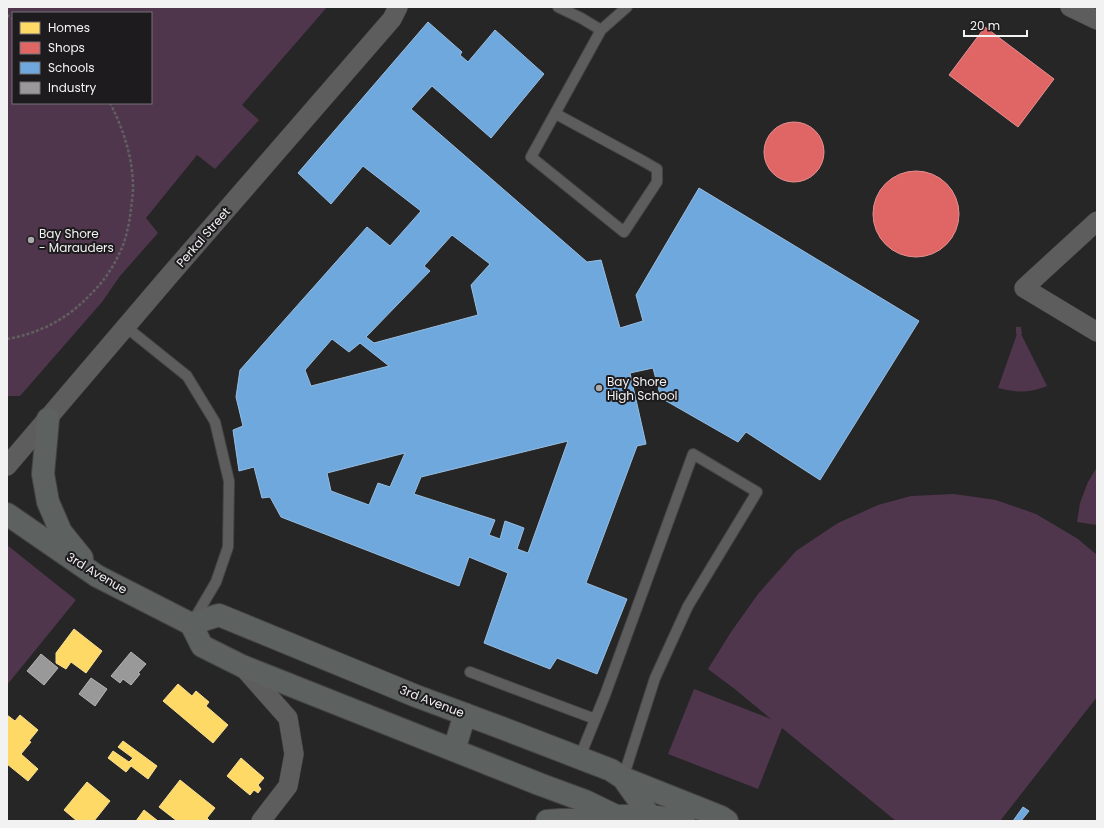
<svg xmlns="http://www.w3.org/2000/svg" width="1104" height="828" viewBox="0 0 1104 828" font-family="Poppins,sans-serif">
	<style>
		.green { fill: #50364d; fill-rule: evenodd }
		.homes { fill: #ffd966; stroke: #fbe090 }
		.shops { fill: #e06666; stroke: #e69090 }
		.schools { fill: #6fa8dc; stroke: #97bee3; fill-rule: evenodd }
		.industry { fill: #999; stroke: #b4b4b4 }
		.lines { fill: none; stroke-linecap: round; stroke-linejoin: round }
		.lane-casing { stroke: #454445; stroke-width: 12 }
		.street-casing { stroke: #454445; stroke-width: 20 }
		.secondary-casing { stroke: #454445; stroke-width: 24 }
		.path { stroke: #606060; stroke-width: 2.5; stroke-dasharray: 3 2; stroke-linecap: butt }
		.lane { stroke: #5d5d5d; stroke-width: 10 }
		.street { stroke: #5d5d5d; stroke-width: 19 }
		.secondary { stroke: #5d6160; stroke-width: 22 }
		.poi-dot { fill: #ababab; stroke: #1d1b1d; stroke-width: 1.5 }
		.labels { text-anchor: middle; dominant-baseline: central; stroke-width: 4; stroke-linejoin: round; paint-order: stroke }
		.poi-label { font-size: 12px; fill: #f3f2f3; stroke: #1d1b1d; text-anchor: start }
		.street-label { font-size: 12px; fill: #f3f2f3; stroke: #1d1b1d }
	</style>
	<rect width="100%" height="100%" fill="#262626"/>
	<path class="green" d="M7,7H327L242,105L259,120L215,169L197,155L146,218L158,233L120,276L102,302L20,396H7ZM13,13H151V103H13Z
		M1016,327H1021L1022,334H1021L1047,386C1029,393 1017,393 998,388L1017,334H1016Z
		M1097,467V525L1077,522L1080,503L1088,482Z
		M954,494L996,500L1036,514L1078,539L1097,555V697L1000,821H896L782,728L758,789L668,754L694,689L771,719L736,690L708,669L731,632L758,594L796,551L838,523L878,505L911,496Z
		M7,545L76,600L7,685Z"/>
	<path class="homes" d="M74,629L102,651L86,673L71,662L66,669L56,663V653Z
		M178,684L192,696L196,691L209,702L206,706L228,725L213,743L163,701Z
		M7,715L15,721L20,715L38,730L29,741L31,742L21,754L38,769L28,781L7,764Z
		M123,741L157,766L148,779L131,766L126,772L108,758L113,751L129,762L133,758L118,747Z
		M241,758L264,778L258,785L261,789L258,793L254,790L250,795L227,776Z
		M180,780L215,808L207,818L210,821H177L159,807Z
		M87,782L110,801L94,821H77L64,810Z
		M144,810L158,821H136Z"/>
	<path class="shops" d="M985,27L1054,79L1018,127L949,75Z
		M764 152a30 30 0 1 1 60 0a30 30 0 1 1-60 0Z
		M873 214a43 43 0 1 1 86 0a43 43 0 1 1-86 0Z"/>
	<path class="schools" d="M428,22L462,52L460,55L468,62L495,30L544,74L491,138L432,86L411,109L587,262L601,260L620,328L643,321L636,295L699,188L919,321L820,480L746,432L738,442L661,398L653,368L630,373L646,444L637,446L586,583L627,599L597,674L557,658L550,669L484,643L508,573L469,557L459,586L281,517L270,497L262,498L254,467L239,471L233,430L243,426L236,397L240,370L367,227L390,246L421,211L363,166L331,204L298,173ZM452,235L490,264L471,285L478,315L374,343L366,337L430,271L424,266ZM332,339L349,352L360,343L389,366L311,386L305,370ZM568,441L528,553L517,549L524,528L505,521L500,539L489,535L495,520L414,494L421,477ZM405,453L390,487L378,483L369,505L331,491L327,473Z
		M1023,807L1029,811L1021,821H1013Z"/>
	<path class="industry" d="M131,652L146,664L138,673L140,674L131,685L123,679L120,683L111,676Z
		M41,654L58,668L44,685L27,671Z
		M91,678L107,689L95,706L79,694Z"/>
	<g class="lines">
		<defs>
			<path id="lane" d="M558,7L581,18L601,30L627,7
				M556,114L643,161L657,169V182L624,232L531,157L601,30
				M126,327L187,376L215,422L229,481L228,547L216,582L193,621
				M470,672L595,719
				M579,759L605,695L693,454L757,492L688,606L655,678L623,778"/>
			<path id="street" d="M1070,7L1097,20
				M1097,221L1024,288L1097,332
				M7,466L169,276L392,19L398,7
				M242,666L288,718L294,754L288,786L261,821"/>
			<path id="secondary" d="M48,419L43,474L48,502L61,532L82,558
				M7,514L97,576L191,624L202,646L242,666L539,784L585,801L616,816L622,821
				M191,624L219,615L416,696L502,728L611,770L623,778L650,816L653,821
				M454,750L465,714
				M623,778L721,817L727,821
				M547,821L616,816H650L684,821"/>
		</defs>
		<use href="#lane" class="lane-casing"/>
		<use href="#street" class="street-casing"/>
		<use href="#secondary" class="secondary-casing"/>
		<path class="path" d="M7,15L13,19
			M7,339C41,333 67,319 91,294C103,282 113,268 120,252C125,242 128,229 130,217C131,207 133,197 133,187C133,158 123,128 110,103"/>
		<use href="#lane" class="lane"/>
		<use href="#street" class="street"/>
		<use href="#secondary" class="secondary"/>
	</g>
	<g class="poi-dot">
		<circle cx="31" cy="240" r="4"/>
		<circle cx="599" cy="388" r="4"/>
	</g>
	<g class="labels">
		<g class="poi-label">
			<text x="39" y="233">Bay Shore<tspan x="39" dy="14">- Marauders</tspan></text>
			<text x="607" y="381">Bay Shore<tspan x="607" dy="14">High School</tspan></text>
		</g>
		<g class="street-label">
			<text transform="translate(203 237) rotate(-49)">Perkal Street</text>
			<text transform="translate(97 573) rotate(31)">3rd Avenue</text>
			<text transform="translate(432 701) rotate(21)">3rd Avenue</text>
		</g>
	</g>
	<rect width="1104" height="828" fill="none" stroke="#f3f2f3" stroke-width="16"/>
	<rect x="12" y="12" width="140" height="92" fill="#1d1b1d" stroke="#737173"/>
	<rect x="20" y="22" width="20" height="12" fill="#ffd966" stroke="#737173"/>
	<text x="48" y="32" font-size="12" fill="#f3f2f3">Homes</text>
	<rect x="20" y="42" width="20" height="12" fill="#e06666" stroke="#737173"/>
	<text x="48" y="52" font-size="12" fill="#f3f2f3">Shops</text>
	<rect x="20" y="62" width="20" height="12" fill="#6fa8dc" stroke="#737173"/>
	<text x="48" y="72" font-size="12" fill="#f3f2f3">Schools</text>
	<rect x="20" y="82" width="20" height="12" fill="#999999" stroke="#737173"/>
	<text x="48" y="92" font-size="12" fill="#f3f2f3">Industry</text>
	<path d="M964 30v6h63v-6" fill="none" stroke="#f3f2f3" stroke-width="2"/>
	<text x="970" y="30" font-size="12" fill="#f3f2f3" stroke="#1d1b1d" stroke-width="3" paint-order="stroke">20 m</text>
</svg>
